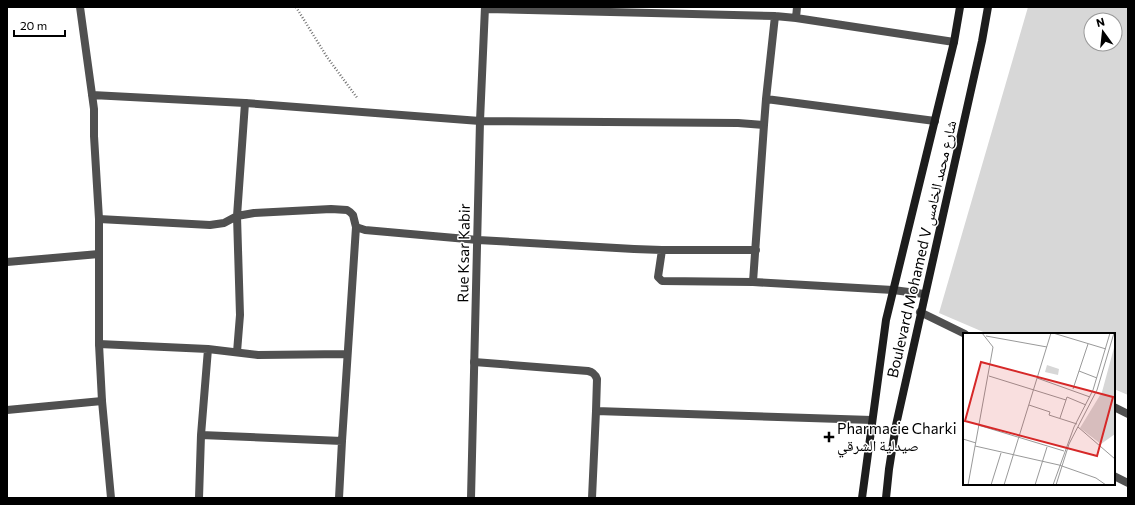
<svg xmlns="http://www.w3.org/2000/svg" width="1135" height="505" viewBox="0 0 1135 505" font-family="Commissioner,'Noto Naskh Arabic',sans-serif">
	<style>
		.green { fill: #d7d7d7; fill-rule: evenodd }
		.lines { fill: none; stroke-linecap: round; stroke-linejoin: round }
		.path { stroke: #727272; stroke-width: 2.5; stroke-dasharray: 1 2; stroke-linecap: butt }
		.lane { stroke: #505050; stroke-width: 8 }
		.street { stroke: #505050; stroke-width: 8 }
		.secondary { stroke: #1d1d1d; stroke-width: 8 }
		.poi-dot { fill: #000; stroke: #fff; stroke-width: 1.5 }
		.labels { text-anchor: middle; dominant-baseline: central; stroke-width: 3; stroke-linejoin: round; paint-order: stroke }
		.street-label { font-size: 15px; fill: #000; stroke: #fff }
		.poi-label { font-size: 15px; fill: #000; stroke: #fff; text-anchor: start }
		.inset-road { fill: none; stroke: #999; stroke-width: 1 }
		.view { fill: #d62828; fill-opacity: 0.15; stroke: #d62828; stroke-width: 2 }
		.inset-edge { fill: none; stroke: #000; stroke-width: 2 }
	</style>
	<rect width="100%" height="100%" fill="#fff"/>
	<path class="green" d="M1028,7H1128V395L1114,389V334H988L939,313ZM1091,20H1115V44H1091Z"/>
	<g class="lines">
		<path class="path" d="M296,7L327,57L358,99"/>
		<path class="lane" d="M99,219L210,225L224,223L237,216L254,213L331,209L347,210L350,212L353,215L356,227L365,230L478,240
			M7,262L99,254
			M99,344L208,349L258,355L347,354
			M237,352L240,315L237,216L245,103
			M474,362L588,371C593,372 595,374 597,379L596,411L592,498
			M7,410L102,401
			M596,411L872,420
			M201,435L342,441
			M1114,476L1128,483
			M199,498L201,435L208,349
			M339,498L342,441L356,227"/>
		<path class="street" d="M80,7L94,109V136L99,219V344L102,401L111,498
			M485,9L775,16L796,18L954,42
			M796,18L797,7
			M92,95L245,103L480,121L738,123L764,125L753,282
			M766,99L775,16
			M764,125L766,99L935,121
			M478,240L634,249L662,250L658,277L662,281L753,282L893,290L924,294
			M662,250H756
			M920,312L965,334
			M1114,407L1128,414
			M471,498L480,121L485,7"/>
		<path class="secondary" d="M862,498L886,320L954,42L960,7
			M886,498L889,469L896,425L982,41L988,7"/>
	</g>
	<path class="poi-dot" d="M827 431h4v4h4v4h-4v4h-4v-4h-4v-4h4z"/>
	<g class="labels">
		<g class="street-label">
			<text transform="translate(921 249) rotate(-77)">Boulevard Mohamed V شارع محمد الخامس</text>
			<text transform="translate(463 253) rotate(-89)">Rue Ksar Kabir</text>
		</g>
		<g class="poi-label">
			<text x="837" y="428">Pharmacie Charki<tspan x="837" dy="17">صيدلية الشرقي</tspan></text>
		</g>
	</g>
	<g transform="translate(963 333)">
		<rect width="152" height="152" fill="#fff"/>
		<path d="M152,11V101L138,111L117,95L139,59ZM84,32L96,36L95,42L82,39Z" fill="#d7d7d7"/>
		<path class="inset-road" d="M90,0L143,16M23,3L84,14M116,38L134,45M26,43L103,67L97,85M74,45L127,64M110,56L125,11M103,67L104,64L123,72M66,72L87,79L86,82L114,91M15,92L101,118M115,94L152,126M0,106L13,110M12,113L96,132L133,145L143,152M5,152L30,14L19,0M28,152L38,120M41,152L88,0M72,152L84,114M90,152L111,94L130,57L147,0M93,152L106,111L134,57L151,0"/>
		<path class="view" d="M18,29L150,64L134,123L2,88Z"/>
		<rect width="152" height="152" class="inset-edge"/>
	</g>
	<rect width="1135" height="505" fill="none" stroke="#000000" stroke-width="16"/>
	<g transform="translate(1103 32) rotate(345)"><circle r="19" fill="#ffffff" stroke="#999999"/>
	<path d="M0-3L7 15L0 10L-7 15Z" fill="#000000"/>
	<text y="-6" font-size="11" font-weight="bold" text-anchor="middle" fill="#000000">N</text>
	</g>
	<path d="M14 30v6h51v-6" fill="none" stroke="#000000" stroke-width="2"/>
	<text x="20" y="30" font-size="12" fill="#000000" stroke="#ffffff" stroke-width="3" paint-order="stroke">20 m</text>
</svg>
